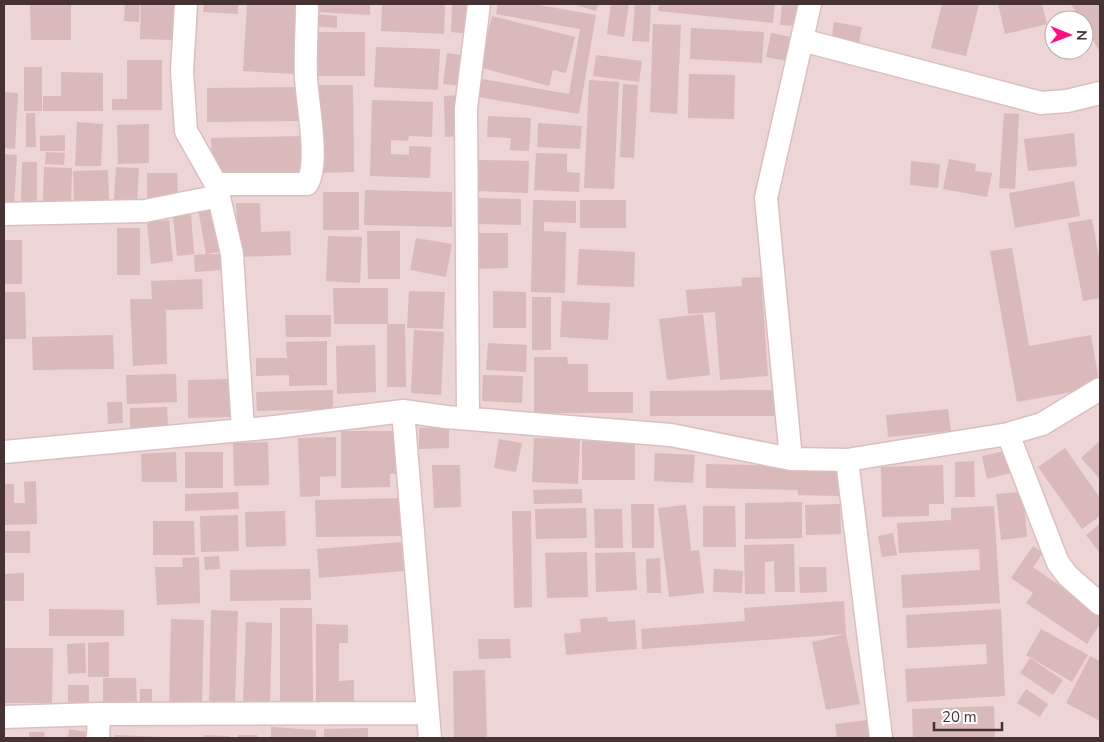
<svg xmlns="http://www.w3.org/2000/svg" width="1104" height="742" viewBox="0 0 1104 742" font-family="'Nunito Sans',sans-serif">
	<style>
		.residential { fill: #ecd5d4; fill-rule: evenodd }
		.building { fill: #d9b9ba }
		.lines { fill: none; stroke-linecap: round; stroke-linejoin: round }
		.minor-casing { stroke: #dbbfbe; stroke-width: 25 }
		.minor { stroke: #fff; stroke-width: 22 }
	</style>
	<rect width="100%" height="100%" fill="#f3e3e2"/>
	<path class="residential" d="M4,4H1100V738H4ZM1054,20H1084V50H1054Z"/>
	<path class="building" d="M71,4V40H31L30,5Z
		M125,4H140L139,22L124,21Z
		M141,4H174L172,40L140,39Z
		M204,4H238V14L203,12Z
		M247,4H298L294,74L243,71Z
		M317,4H370V15L316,12Z
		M382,4H445L444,34L381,31Z
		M452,4H473L471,34L451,32Z
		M498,4H533L596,15L579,114L478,97L482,79L569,94L580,29L496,14Z
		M573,4H598L596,11Z
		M611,4H629L624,37L607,34Z
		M635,4H651L649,42L632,41Z
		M659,4H775L773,23L658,11Z
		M782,4H802L801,26L780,25Z
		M942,4H979L966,56L931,48Z
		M998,4H1042L1047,24L1005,34Z
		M1071,4H1100V52L1084,25V20H1081Z
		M315,14L337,16V28L314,26Z
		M492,16L575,37L566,73L553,70L549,86L479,67Z
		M834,22L862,27L859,43L832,37Z
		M653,24L681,25L677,114L650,112Z
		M691,28L764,32L762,63L690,59Z
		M314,32H365V76H314Z
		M771,33L792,37L787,61L766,57Z
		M376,47L440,49L438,90L374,87Z
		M447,53L467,56L463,86L443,84Z
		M596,55L642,61L639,82L593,76Z
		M127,60H162V110H112V99H127Z
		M24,67H42V111H24Z
		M61,72L103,73V111H43V96H61Z
		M689,74L735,75L734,119L688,118Z
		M589,80L619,82L614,189L584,188Z
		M623,84L638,85L634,158L620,157Z
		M319,85H353L354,172L320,173Z
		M303,87L304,121L207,122V88Z
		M4,92L18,93L15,149L4,148Z
		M460,95L461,136L445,137L444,96Z
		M372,100L433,102L432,137L409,136L408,141L391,140V154L409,155V146L431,147L430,178L370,176Z
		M26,113H35L36,147H26Z
		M1004,113L1019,114L1015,189L999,188Z
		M488,116L531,118L529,151L510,150L511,138L487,137Z
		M77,122L103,124L101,166H75Z
		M538,123L582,126L580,149L537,147Z
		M149,124V163L118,164L117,125Z
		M1074,133L1077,166L1028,171L1024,139Z
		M65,135V151H40V136Z
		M307,136L308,173L212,175L211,138Z
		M46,152L65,153L64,165L45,164Z
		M536,153L567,154V172L580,173L579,192L534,190Z
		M4,154L17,155L14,208H4Z
		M949,159L976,164L975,171L992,173L987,197L943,189Z
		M479,160L529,161L528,193L478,191Z
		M911,161L940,164L938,188L910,185Z
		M22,162H37V203H21Z
		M44,167L72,168L71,202H43Z
		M116,167L139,168L137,202L114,201Z
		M108,170L109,200L74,201L73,171Z
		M147,173H177L178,202L147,203Z
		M1074,181L1080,216L1015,228L1009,193Z
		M365,190L452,192V227L364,225Z
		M323,192H359V230H323Z
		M479,198L521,199V225L478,224Z
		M533,200L576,201V223L544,222V231L566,232L565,293L531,292Z
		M580,200H626V228H580Z
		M236,203H260L261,232L290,231L291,255L238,257Z
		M219,205L227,251L206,254L198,209Z
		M191,214L194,254L177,256L173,216Z
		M1092,219L1100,263V298L1083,301L1068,223Z
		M169,220L173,261L151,264L147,222Z
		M117,228H140V275H117Z
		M367,231H400V279H368Z
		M475,233H508V268L475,269Z
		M328,236L362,237L360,283L326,281Z
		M416,238L452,244L446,277L410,270Z
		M4,240H22V284H4Z
		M1012,248L1029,346L1091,335L1100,387L1017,402L990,251Z
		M579,249L635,252L634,287L577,285Z
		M207,254H220L221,270L195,272L194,255Z
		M761,277L768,376L720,380L715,312L688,314L686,290L742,286V278Z
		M202,279L203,309L166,310L167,364L133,366L130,299H152L151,281Z
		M333,288H388V324H334Z
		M409,291L445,292L443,329L407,328Z
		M493,291L526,292V328H493Z
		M4,292H25L26,339H4Z
		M532,297H551V350H532Z
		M562,301L610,303L608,340L560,337Z
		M703,314L710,375L667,380L659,319Z
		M285,315H331V337H286Z
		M387,324H405L406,387H387Z
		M414,330L444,332L441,395L411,393Z
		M113,335L114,369L33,370L32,337Z
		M327,341V385L289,386V375L256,376V358H287L286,342Z
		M488,343L527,345L526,372L486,370Z
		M375,345L376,392L337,394L336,346Z
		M534,357H567L568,364H588V392H633V413H534Z
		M176,374L177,402L127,404L126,375Z
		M483,375L523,376L522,403L482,401Z
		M229,379L230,417L188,418V380Z
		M333,390V409L257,411L256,392Z
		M774,390V416H650V391Z
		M107,402H122L123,423L108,424Z
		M167,407L168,427L130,428V408Z
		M948,409L951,431L888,437L886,415Z
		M449,427V448L419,449V428Z
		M341,431H403V474H390V487L341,488Z
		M336,437V476L320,477V496L300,497L298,438Z
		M534,438L580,439L578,484L532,482Z
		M499,439L522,443L516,472L494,468Z
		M582,441H635V480H582Z
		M1100,441V479L1081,458Z
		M268,442L269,485L234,486L233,443Z
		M1065,448L1100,498V516L1082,529L1038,467Z
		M1009,450L1014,472L987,479L982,456Z
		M176,452L177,482H142L141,454Z
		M185,452H223V488H185Z
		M655,453L695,455L693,483L654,481Z
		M974,461L975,497H955V462Z
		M706,464L840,467L839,496L798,495V490L706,488Z
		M432,465H460L461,507L434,508Z
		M943,465L944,504H929V516L882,517L881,467Z
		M36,481L37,524L4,525V484H14V503H25L24,482Z
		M582,489V503L534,504L533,490Z
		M238,492L239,509L185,511V494Z
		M1023,492L1027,537L1001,540L996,494Z
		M405,498V536L316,537L315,500Z
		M802,502V538L745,539V503Z
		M631,504H654V548H632Z
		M840,504L841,534L806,535L805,505Z
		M686,505L691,551L699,550L704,593L669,597L658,508Z
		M703,506H735L736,547H703Z
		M994,506L1000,603L903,608L901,575L980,570L979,549L899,553L897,523L951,520V508Z
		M586,508L587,538L536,539L535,509Z
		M594,509H622L623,548H595Z
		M285,511L286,546L246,547L245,512Z
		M512,511H531L532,607L514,608Z
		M238,515L239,551L201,552L200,516Z
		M153,521H194L195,555H153Z
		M1100,524V553L1086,535Z
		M4,531H30V553H4Z
		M893,533L897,555L882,557L878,536Z
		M401,542L404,571L319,578L317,549Z
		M794,544L795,592H775L774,561L765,562V594H745L744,545Z
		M1033,546L1043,553L1033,567L1100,614V624L1087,644L1026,603L1033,593L1011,578Z
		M587,552L588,597L547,598L545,553Z
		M635,552L637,590L596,592L595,553Z
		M219,556L220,569L205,570L204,557Z
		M199,557L200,603L157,605L155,567H183L182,558Z
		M660,558L661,593H647L646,559Z
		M799,567H826L827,592L800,593Z
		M310,569L311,600L230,601V570Z
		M714,569L743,571L742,593L713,592Z
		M24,573V601H4V574Z
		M844,601L846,634L860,704L826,710L812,642L845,634L642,649L641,629L745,621L744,608Z
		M280,608H312L313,701H280Z
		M49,609L124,610V636H49Z
		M1001,609L1005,696L907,702L905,669L987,664L986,644L907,648L906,615Z
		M211,610L238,611L235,703L209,702Z
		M607,617L608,622L635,620L637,649L566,655L564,634L581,632L580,619Z
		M171,619L204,620L202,705L169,704Z
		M246,622L272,623L270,704L243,703Z
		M316,624L348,625V643H339V681L354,680V705H316Z
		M1041,629L1088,655L1072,682L1026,655Z
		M478,639H510L511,658L479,659Z
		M109,642V677H88V643Z
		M85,643L86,673L68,674L67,644Z
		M4,648H53L52,703H4Z
		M1090,656L1100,661V721L1066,703Z
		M1030,658L1063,680L1053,695L1020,673Z
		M485,670L487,738H454L453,671Z
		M103,678H136L137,707L103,708Z
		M68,685H89V706H68Z
		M140,689H152V705H140Z
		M1026,689L1048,704L1040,717L1017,703Z
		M994,706L995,738H913L912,709Z
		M868,720L870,738H837L835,724Z
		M271,727L316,730V738H271Z
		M368,728V738H324V729Z
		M69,729L86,732L85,738H68Z
		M29,732H44L45,738H29Z
		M115,735L164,737V738H115Z
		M204,735L229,736V738H204Z
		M238,735H257V738H238Z"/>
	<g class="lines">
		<defs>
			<path id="minor" d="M186,4L182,71L186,131L216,184L232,254L243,430
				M802,40L1041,103L1067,101L1100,93
				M216,184H307C320,163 307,103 306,77C305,53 307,28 307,4
				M4,214L145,211L219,196
				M403,411L430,738
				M468,418L466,108L479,4
				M1008,434L1058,563L1068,576L1100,604
				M4,452L275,427L403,411L446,417L671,435L791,459L847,460L1008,434L1042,424L1100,389
				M791,459L766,198L810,4
				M847,460L881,738
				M4,717L99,714L428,713
				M98,738L99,714"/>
		</defs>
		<use href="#minor" class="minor-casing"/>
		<use href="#minor" class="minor"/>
	</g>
	<rect width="1104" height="742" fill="none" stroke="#463233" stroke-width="10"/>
	<g transform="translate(1069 35) rotate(91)"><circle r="24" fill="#ffffff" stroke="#b5adad"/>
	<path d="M0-4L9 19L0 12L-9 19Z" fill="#ff0e82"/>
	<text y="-8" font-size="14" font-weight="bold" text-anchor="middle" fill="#463233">N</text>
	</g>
	<path d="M934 722v8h68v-8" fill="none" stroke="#463233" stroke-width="2.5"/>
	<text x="942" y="722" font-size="15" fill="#463233" stroke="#ffffff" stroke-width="4" paint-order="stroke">20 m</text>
</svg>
